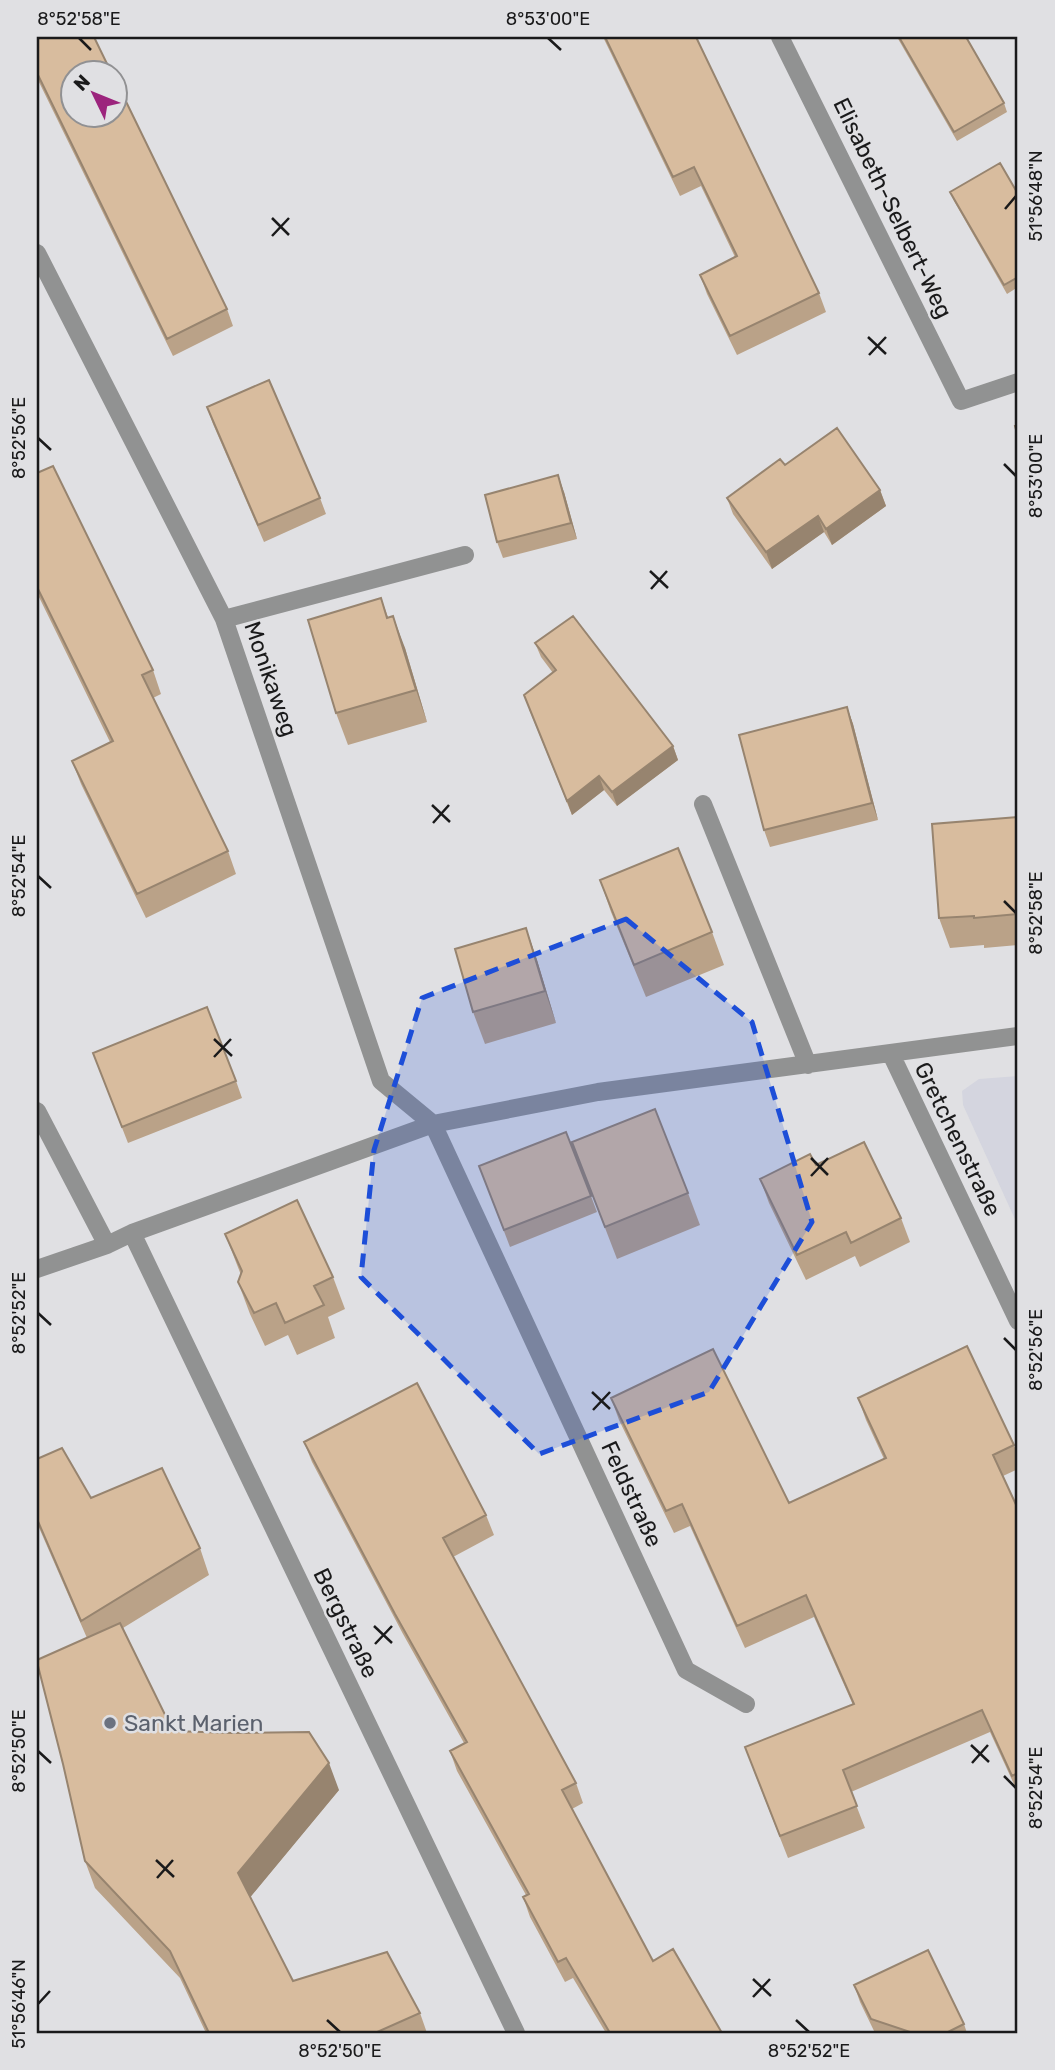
<svg xmlns="http://www.w3.org/2000/svg" width="1055" height="2070" viewBox="0 0 1055 2070" font-family="Rubik,sans-serif">
	<style>
		.built { fill: #d4d5df }
		.lines { fill: none; stroke-linecap: round; stroke-linejoin: round }
		.minor { stroke: #919292; stroke-width: 18 }
		.wall { fill: #baa288 }
		.shaded-wall { fill: #97846f }
		.building { fill: #d8bc9e; stroke: #97846f; stroke-width: 2 }
		.marked { fill: #1d4ed8; fill-opacity: 0.2; stroke: #1d4ed8; stroke-width: 5; stroke-dasharray: 14 9; stroke-linejoin: round }
		.ticks { fill: none; stroke: #1a1a1b; stroke-width: 2.5 }
		.worship-dot { fill: #6b7280; stroke: #e0e0e3; stroke-width: 2.5 }
		.labels { text-anchor: middle; dominant-baseline: central; stroke-width: 5; stroke-linejoin: round; paint-order: stroke }
		.street-label { font-size: 23px; fill: #1a1a1b; stroke: #e0e0e3 }
		.worship-label { font-size: 23px; fill: #5b616d; stroke: #e0e0e3; text-anchor: start }
		.neatline { fill: none; stroke: #1a1a1b; stroke-width: 2.5 }
		.ticks-label { font-size: 18px; text-anchor: middle; fill: #1a1a1b }
	</style>
	<rect width="100%" height="100%" fill="#e0e0e3"/>
	<path class="built" d="M1018,1076V1226L963,1105L962,1091L979,1079Z"/>
	<g class="lines">
		<path class="minor" d="M780,37L961,401L1018,382
			M37,253L224,619L381,1081L433,1124L686,1670L746,1704
			M224,619L465,555
			M703,804L808,1065
			M891,1054L1018,1321
			M37,1111L107,1245
			M132,1233L516,2033
			M37,1269L107,1245L132,1233L433,1124L598,1092L1018,1036"/>
	</g>
	<path class="wall" d="M37,37L227,309L233,326L173,356L37,78Z
		M603,37H696L819,293L826,312L737,355L707,294L700,275L735,257L701,186L680,196Z
		M897,37H966L1004,103L1007,112L957,141Z
		M950,192L1018,194V287L1007,294L954,201Z
		M207,407L320,498L326,514L264,542L213,424Z
		M785,465L880,490L886,506L832,545L824,532L772,569L733,514L727,498Z
		M37,473L153,670L161,694L153,698L228,851L236,874L146,918L81,784L72,761L110,742L37,593Z
		M564,492L577,539L503,558L497,542Z
		M381,598L388,617L405,648L427,722L348,745L336,713Z
		M535,643L673,746L678,760L617,806L604,790L572,815L529,709L553,673L541,657Z
		M847,707L853,724L878,820L770,847L764,830Z
		M1018,817V945L984,948V945L950,948L939,918Z
		M600,880L712,932L724,965L646,997L611,912Z
		M526,928L537,960L556,1023L485,1044L473,1012Z
		M99,1069L236,1081L242,1098L128,1143Z
		M572,1142L688,1193L700,1225L617,1259Z
		M816,1165L901,1218L910,1242L860,1267L855,1256L806,1280L769,1203L760,1179Z
		M479,1166L591,1196L597,1212L510,1247Z
		M225,1234L333,1277L345,1309L328,1317L335,1338L297,1355L288,1335L265,1346L250,1314L238,1282L241,1275Z
		M611,1398L789,1503L884,1459L866,1420L858,1398L1014,1445L1018,1456V1469L1003,1476L1018,1509V1793L990,1732L851,1792L865,1828L788,1858L753,1769L853,1705L814,1617L745,1648L690,1526L674,1533L619,1420Z
		M304,1442L486,1515L494,1535L453,1557L576,1783L583,1803L572,1809L653,1961L722,2033H606L573,1978L565,1982L530,1917L523,1897L526,1895L457,1771L450,1751L464,1743L403,1634L312,1462Z
		M37,1459L91,1498L200,1548L209,1575L123,1628L173,1731L339,1790L250,1897L293,1981L420,2013L427,2033H206L180,1978L95,1888L85,1861L63,1764L87,1638L37,1523Z
		M854,1985L964,2024L967,2033H875L860,2002Z"/>
	<path class="shaded-wall" d="M558,475L564,492L577,539L571,523Z
		M880,490L886,506L832,545L826,529Z
		M818,516L824,532L772,569L766,552Z
		M393,616L405,648L427,722L416,690Z
		M847,707L853,724L878,820L872,803Z
		M673,746L678,760L617,806L612,792Z
		M599,776L604,790L572,815L567,801Z
		M526,928L537,960L556,1023L545,991Z
		M329,1763L339,1790L248,1900L238,1873Z"/>
	<path class="building" d="M37,37H94L112,74H74V116H116V81L227,309L167,339L37,73Z
		M605,37H696L819,293L730,336L700,275L737,256L694,167L673,177Z
		M899,37H966L1004,103L954,132Z
		M1000,163L1018,194V277L1004,285L950,192Z
		M269,380L320,498L258,525L207,407Z
		M1018,425V437L1015,426Z
		M837,428L880,490L826,529L818,516L766,552L727,498L780,459L785,465Z
		M53,466L153,670L142,675L228,851L137,894L72,761L113,741L37,587V473Z
		M558,475L571,523L497,542L485,495Z
		M381,598L387,618L393,616L416,690L336,713L308,620Z
		M573,616L673,746L612,792L599,776L567,801L524,695L556,670L535,643Z
		M847,707L872,803L764,830L739,735Z
		M1018,817V914L974,918V916L939,918L932,824Z
		M678,848L712,932L634,965L600,880Z
		M526,928L545,991L473,1012L455,949Z
		M207,1007L236,1081L122,1127L93,1053Z
		M655,1109L688,1193L605,1227L572,1142Z
		M566,1132L591,1196L504,1230L479,1166Z
		M864,1142L901,1218L851,1243L846,1232L797,1255L760,1179L810,1154L816,1165Z
		M297,1200L333,1277L314,1286L324,1305L285,1323L276,1303L254,1313L238,1282L242,1271L225,1234Z
		M967,1346L1014,1445L993,1455L1018,1509V1773L1012,1776L982,1710L843,1770L857,1806L780,1836L745,1747L854,1704L806,1595L737,1626L682,1504L666,1511L611,1398L713,1349L789,1503L886,1458L858,1398Z
		M417,1383L486,1515L443,1538L576,1783L562,1790L653,1961L673,1949L722,2033H610L566,1958L558,1962L523,1897L529,1894L450,1751L467,1742L395,1614L304,1442Z
		M62,1448L91,1498L162,1468L200,1548L81,1621L37,1519V1459Z
		M120,1623L173,1731L232,1733L309,1732L329,1763L238,1873L293,1981L387,1952L420,2013L375,2033H209L170,1951L85,1861L63,1764L37,1662V1660Z
		M928,1950L964,2024L946,2033H913L871,2019L854,1985Z"/>
	<path class="marked" d="M626,919L752,1022L812,1222L709,1392L539,1454L361,1277L374,1150L422,998Z"/>
	<path class="ticks" d="M79,38L91,50M548,38L561,50M1005,209L1016,196M272,218L289,235M272,236L289,218M868,337L886,354M869,355L886,337M38,438L51,450M1004,464L1016,476M650,571L668,588M651,589L667,571M432,805L450,822M433,823L449,805M38,876L51,888M1004,901L1016,913M214,1039L232,1056M214,1057L231,1039M811,1158L828,1175M811,1176L828,1158M38,1313L51,1325M1004,1338L1016,1350M592,1392L610,1409M593,1410L610,1392M374,1626L392,1643M375,1644L392,1626M971,1745L989,1762M38,1751L51,1763M972,1763L988,1745M1004,1776L1016,1788M156,1860L174,1877M157,1878L173,1860M753,1979L771,1996M753,1997L770,1979M38,2004L50,1991M327,2020L340,2032M796,2020L809,2032"/>
	<circle class="worship-dot" cx="110" cy="1723" r="7"/>
	<g class="labels">
		<g class="street-label">
			<text transform="translate(893 208) rotate(64)">Elisabeth-Selbert-Weg</text>
			<text transform="translate(271 679) rotate(71)">Monikaweg</text>
			<text transform="translate(958 1139) rotate(64)">Gretchenstraße</text>
			<text transform="translate(632 1494) rotate(65)">Feldstraße</text>
			<text transform="translate(346 1623) rotate(64)">Bergstraße</text>
		</g>
		<g class="worship-label">
			<text x="124" y="1723">Sankt Marien</text>
		</g>
	</g>
	<rect width="1055" height="2070" fill="none" stroke="#e0e0e3" stroke-width="77"/>
	<g transform="translate(94 94) rotate(313)"><circle r="33" fill="#e0e0e3" stroke="#919193" stroke-width="2"/>
	<path d="M0-5L12 26L0 18L-12 26Z" fill="#9c247d"/>
	<text y="-10" font-size="19" font-weight="bold" text-anchor="middle" fill="#1a1a1b">N</text>
	</g>
	<rect x="38" y="38" width="978" height="1994" class="neatline"/>
	<g class="ticks-label">
		<text x="79" y="25">8°52'58"E</text>
		<text x="548" y="25">8°53'00"E</text>
		<text transform="translate(1036 196) rotate(-90)" y="6">51°56'48"N</text>
		<text transform="translate(19 438) rotate(-90)" y="6">8°52'56"E</text>
		<text transform="translate(1036 476) rotate(-90)" y="6">8°53'00"E</text>
		<text transform="translate(19 876) rotate(-90)" y="6">8°52'54"E</text>
		<text transform="translate(1036 913) rotate(-90)" y="6">8°52'58"E</text>
		<text transform="translate(19 1313) rotate(-90)" y="6">8°52'52"E</text>
		<text transform="translate(1036 1350) rotate(-90)" y="6">8°52'56"E</text>
		<text transform="translate(19 1751) rotate(-90)" y="6">8°52'50"E</text>
		<text transform="translate(1036 1788) rotate(-90)" y="6">8°52'54"E</text>
		<text transform="translate(19 2004) rotate(-90)" y="6">51°56'46"N</text>
		<text x="340" y="2057">8°52'50"E</text>
		<text x="809" y="2057">8°52'52"E</text>
	</g>
</svg>
